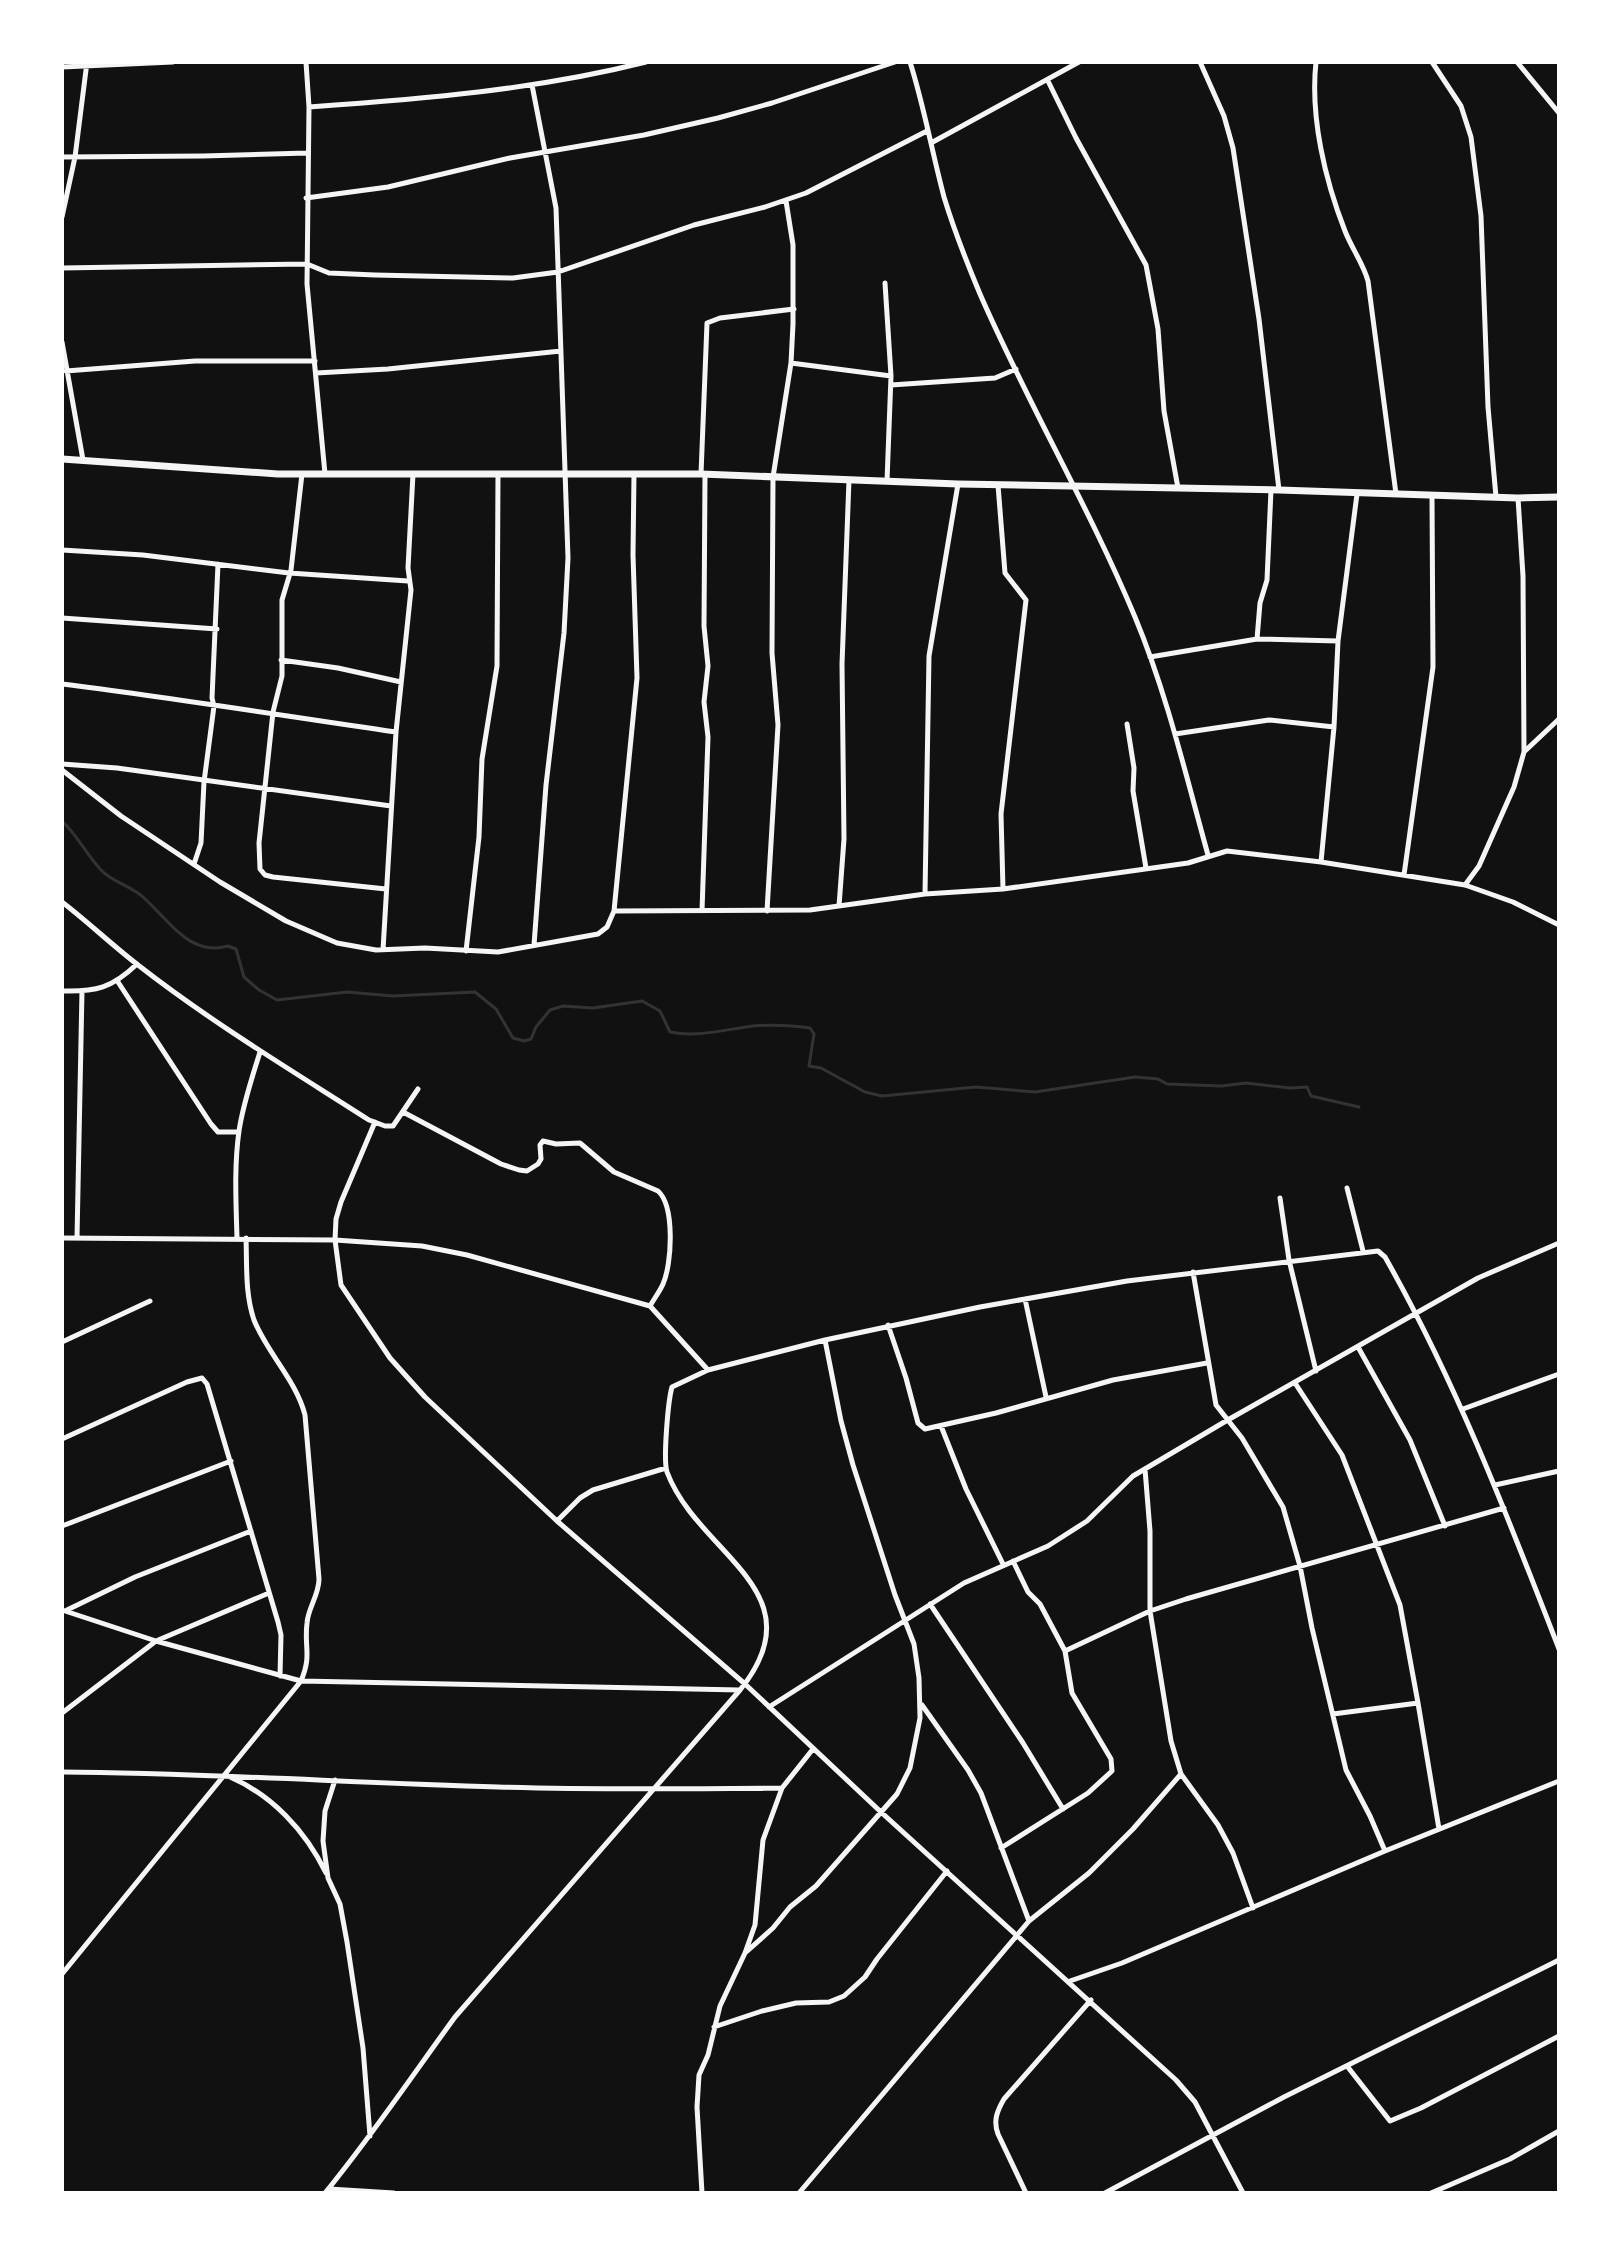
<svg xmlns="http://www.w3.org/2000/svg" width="1621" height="2255" viewBox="0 0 1621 2255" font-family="'Archivo Narrow',sans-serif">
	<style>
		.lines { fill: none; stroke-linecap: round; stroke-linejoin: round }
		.stream { stroke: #333; stroke-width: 3 }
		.minor { stroke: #f5f5f5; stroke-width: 5 }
		.tertiary { stroke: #f5f5f5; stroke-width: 7 }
	</style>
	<rect width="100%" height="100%" fill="#111"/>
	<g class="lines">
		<path class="stream" d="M62,821C78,836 86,854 101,870C112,882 131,886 143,897C169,920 189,957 228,946L236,949L244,977L259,990L277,1000L347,992L393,996L475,992L496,1009L513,1038L524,1041L531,1039L536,1027L550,1010L563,1006L593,1008L642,1001L660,1011L670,1032C696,1037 719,1031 746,1027C767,1024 789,1025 810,1028L814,1034L809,1066L821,1068L865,1092L882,1096L976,1087L1035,1092L1135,1077L1158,1079L1167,1084L1222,1086L1246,1083L1290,1088L1307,1087L1311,1096L1359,1107"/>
		<path class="minor" d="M306,62L309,107L307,284L325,474
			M910,62C924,106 932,152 944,197C954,230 967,263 980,294C1028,404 1089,507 1135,617C1167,694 1186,776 1208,855
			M1200,62L1224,116L1233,148L1259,319L1279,490
			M1316,62C1310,117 1325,180 1345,231C1352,249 1363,263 1368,281L1396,494
			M1432,62L1461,106L1471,137L1481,216L1488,407L1496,497
			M1517,62L1559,113
			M62,67L173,62
			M1048,81L1076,138L1146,265L1158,329L1164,411L1178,488
			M532,85L556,208L568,558L564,633L546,785L534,945
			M309,107C422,99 535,90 646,62
			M931,143L1079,62
			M62,157L203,156L307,153
			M306,198L388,187L510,158L644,135L718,118L772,103L895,62
			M62,217L75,157L87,62
			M62,268L307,264L329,273L375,275L513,278L558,272L694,225L765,207L806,193L927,131
			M885,283L891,376L887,481
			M62,342L83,460
			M791,363L891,376
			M66,371L195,361H315
			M316,373L388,369L561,351
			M891,385L995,378L1016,369
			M302,474L291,570L282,600V676L273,712L259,843L260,869L265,875L273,877L386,889
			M701,474L707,323L720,318L794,309
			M998,485L1005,573L1026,600L1001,814L1003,889
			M62,550L143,555L289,573L408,581
			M62,618L217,629
			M1257,639L1260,603L1267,580L1271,490
			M1150,657L1257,639L1338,641
			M281,660L338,668L401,682
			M62,684C174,698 285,716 396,732
			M1127,724L1134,768L1133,791L1146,868
			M1175,734L1269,720L1334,727
			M1525,751L1559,719
			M62,764L117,768L391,806
			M62,770L121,816L220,882L286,921L337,943L376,950L425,948L498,952L598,934L607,927L614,911L637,678L633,555L634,474
			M1321,862L1334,727L1338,641L1357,494
			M194,864L201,843L204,782L214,706L212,698L218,564
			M1404,875L1433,667L1432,496
			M1465,885L1479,866L1514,787L1524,752L1523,576L1518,498
			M925,894L929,656L958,484
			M62,902C88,922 112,945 138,965C211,1022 291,1070 369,1120L385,1126H393L418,1089
			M839,906L844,839L842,664L849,480
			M614,911L810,910L925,894L1003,889L1188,863L1227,851L1321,862L1465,885L1513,902L1559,925
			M702,911L708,737L704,702L708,666L704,626L705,475
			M767,911L778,725L772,653L773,477L791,363L793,324V245L786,201
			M383,950L396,732L411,590L408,568L413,474
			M466,951L479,837L482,759L497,666L498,474
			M118,982L211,1124L218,1132H239
			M62,991C96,992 112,988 137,964
			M403,1112L501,1164L519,1170L527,1171L538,1164L541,1159L540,1145L543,1141L556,1144L580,1143L614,1172L658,1191C675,1206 672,1264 663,1284C660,1291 654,1299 650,1306
			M375,1122L341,1202L336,1219L335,1240L341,1285L390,1358L425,1397L557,1521L745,1684L882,1813L1176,2080L1195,2102L1243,2193
			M1347,1188L1363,1251
			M1280,1198L1289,1260L1316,1371
			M62,1238L335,1240L422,1246L467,1255L650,1306
			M77,1238L82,991
			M237,1238C236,1203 234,1166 239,1131C243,1104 252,1078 260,1052
			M1193,1272L1216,1405L1242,1438L1283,1507L1300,1566L1312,1628L1346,1770L1370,1816L1385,1851
			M1025,1299L1046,1397
			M650,1306L708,1370
			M888,1325L906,1378L918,1423L925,1429L996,1413L1113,1380L1207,1363
			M62,1342L150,1301
			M1358,1347L1410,1440L1445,1526
			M1295,1383L1342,1455L1400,1605L1418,1703
			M1463,1409L1559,1374
			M941,1426L966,1489L1003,1564
			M62,1439L187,1382L202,1378L207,1384L278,1622L281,1635L280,1676
			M1145,1469L1150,1531V1611L1171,1741L1181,1774L1218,1825L1233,1853L1253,1908
			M1495,1485L1559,1471
			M557,1521L580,1498L593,1490L666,1468
			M62,1526L231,1461
			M930,1604L1023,1743L1063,1809
			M62,1610L156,1641L301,1681L740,1690
			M67,1610L135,1577L251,1531
			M1065,1651L1150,1611L1186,1599L1504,1508
			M922,1705L968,1770L981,1793L1029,1921
			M769,1707L964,1583L1048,1546L1087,1521L1133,1476L1226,1421L1478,1278L1559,1243
			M62,1713L156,1641L269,1593
			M1333,1714L1418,1703L1439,1829
			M62,1772C207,1773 352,1783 498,1787C593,1790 687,1789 782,1788L813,1749
			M228,1776C272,1795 305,1830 326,1873
			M335,1780L325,1811L323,1841L328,1878L340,1904L347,1942L363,2048L370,2136
			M1001,1848L1088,1793L1112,1771L1111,1759L1072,1693L1065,1651L1040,1604L1028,1592L1013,1561
			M745,1953L773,1928L790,1907L816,1886L897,1794L910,1768L920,1718L919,1678L914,1644L895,1595L853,1465L841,1421L825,1340
			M62,1974L301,1681C312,1655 304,1648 307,1623C308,1608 319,1595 319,1579L305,1415C296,1380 267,1353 254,1320C245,1294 247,1265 246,1238
			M1070,1981L1122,1963L1385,1851L1559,1781
			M714,2027L762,2011L796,2003L829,2002L844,1996L865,1977L877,1959L947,1871
			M1347,2066L1390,2121L1421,2108L1559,2036
			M329,2189L394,2193
			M325,2193C371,2137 412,2076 455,2017L740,1690C820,1591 698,1555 667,1472C663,1460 668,1401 672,1387L708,1370L825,1340L980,1307L1127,1281L1378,1251L1385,1257C1456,1382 1507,1515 1559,1649
			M702,2193L697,2107L699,2075L708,2055L720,2006L745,1953L755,1925L763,1840L782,1788
			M799,2193L1029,1921L1089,1873L1133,1829L1181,1774
			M1026,2193L998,2134C993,2121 997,2111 1004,2099L1091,2000
			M1105,2193L1284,2097L1559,1960
			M1431,2193L1510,2159L1559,2131"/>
		<path class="tertiary" d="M62,459L278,474H701L958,484L1279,490L1518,498L1559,497"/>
	</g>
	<rect width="1621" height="2255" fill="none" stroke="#ffffff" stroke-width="128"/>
</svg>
